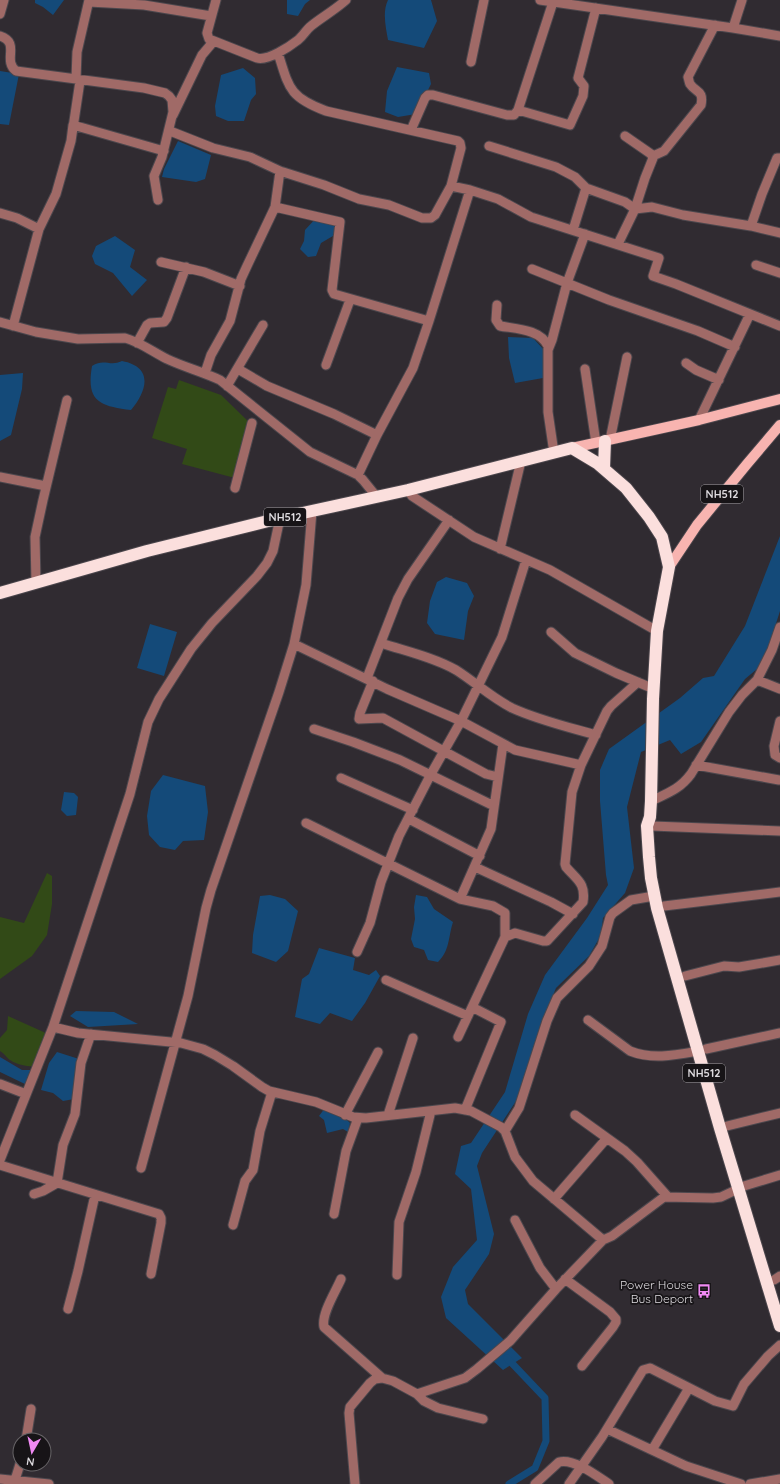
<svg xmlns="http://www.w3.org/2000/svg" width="780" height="1484" viewBox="0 0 780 1484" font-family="Quicksand,sans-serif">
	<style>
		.green { fill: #324a17 }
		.water { fill: #144a79 }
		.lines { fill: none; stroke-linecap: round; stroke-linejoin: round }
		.canal { stroke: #144a79; stroke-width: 7 }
		.minor-casing { stroke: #4c474d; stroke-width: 11 }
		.major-casing { stroke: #4c474d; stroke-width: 12 }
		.highway-casing { stroke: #4c474d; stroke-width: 14 }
		.minor { stroke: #a06a67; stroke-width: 9 }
		.major { stroke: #f8b4b0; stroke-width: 10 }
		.highway { stroke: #fbdfdd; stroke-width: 12 }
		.labels { text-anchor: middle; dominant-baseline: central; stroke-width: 3.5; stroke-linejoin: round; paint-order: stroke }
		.shield { fill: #171417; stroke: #a29fa3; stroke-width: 1 }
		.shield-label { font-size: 11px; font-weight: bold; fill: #dedbdf }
		.poi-label { font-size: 12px; fill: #dedbdf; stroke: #171417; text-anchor: end }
	</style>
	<rect width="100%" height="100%" fill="#302b31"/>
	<path class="green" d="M179,380L221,395L253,426L235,478L182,464L187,449L152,438L168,387L176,389Z
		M47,873L52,876V904L47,935L32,956L0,979V917L24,923Z
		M8,1016L48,1034L36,1067C27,1066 17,1065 10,1060C6,1057 5,1054 0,1051V1038L7,1030Z"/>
	<path class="water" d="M35,0H64L53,15L43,7L35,3Z
		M287,0H310L305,4L298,16L287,14Z
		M388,0H431L437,21L424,48L388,40C386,28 382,12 388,0Z
		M397,67L429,73L431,84L416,114L398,117L385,112L387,91Z
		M243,68L255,78L256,94L251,100L244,121H228L216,116L215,106L221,75Z
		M0,71L19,74L9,125L0,124Z
		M178,141L211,155L205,179L196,182L162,177L164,169Z
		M316,218L334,225L338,233L321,243L316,256L308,257L300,249L304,241L305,230Z
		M115,236L135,250L130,267L147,280L132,296L113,273L95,264L92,256L96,246Z
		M508,337L533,338L544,350L543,378L515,383L509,358Z
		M122,361C154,367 147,391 131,410C99,406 86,401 92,366C104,358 110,367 122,361Z
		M23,373L22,389L11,435L0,441V375Z
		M780,536V611L763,664L745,679L701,742L681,754L670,740L641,752L627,807L634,868L625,893L603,918L601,935L589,956L556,988L540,1027L520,1095L482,1153L477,1166L494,1234L489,1254L465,1290L468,1304L522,1358L503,1370L446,1318L441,1297L453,1267L477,1240L471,1189L455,1174L461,1146L471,1143L505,1092L528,1014L545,975L587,918L608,885L606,875L600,801V770L609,749L680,698L703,678L714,676L745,626Z
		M446,577L467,583L474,596L468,611L464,640L435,634L427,623L430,601L437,582Z
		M150,624L177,632L164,676L137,668Z
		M163,775L205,786L208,812L204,840L183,841L175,850L160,847L149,835L147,816L151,791Z
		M64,792L74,793L78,797L76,815L67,816L61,810Z
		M270,895L285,899L298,911L288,951L276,962L252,953L253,935L260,896Z
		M416,895L427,897L434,909L453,922C448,938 450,950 438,962L428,960L424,950L414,947L411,939L415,919L414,907Z
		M319,948L355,958L353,970L369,975L376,970L380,976L365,1003L352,1021L330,1013L320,1024L295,1017L302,979L309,974Z
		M76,1011L114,1012L138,1024L88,1027L70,1016Z
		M57,1052L79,1059L74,1099L63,1101L53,1093L41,1090L49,1063Z
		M0,1057L22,1070H33L27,1085L0,1072Z
		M325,1108L346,1119L350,1123L348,1132L343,1129L327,1133L324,1120L319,1116Z"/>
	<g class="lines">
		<path class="canal" d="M507,1358L545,1398L546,1441L535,1468L509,1484"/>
		<defs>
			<path id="minor" d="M89,0L77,52L76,79L80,81L71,141L73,125L164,151
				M216,0L207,33L209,39L257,58C268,61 289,47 298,40C303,36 306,30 311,26C322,17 335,10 346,0
				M540,0L733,28L780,36
				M89,2L144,5L211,16
				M0,14L4,0
				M733,28L742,0
				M0,36C21,43 2,60 16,71L144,88L165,93L169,96L172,100L173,112L162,157L154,176L158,200
				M278,53C289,88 289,97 326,111L458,141L460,143L461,148L451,186
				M471,62L484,0
				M518,110L570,125L583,96L584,86L578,78L596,8
				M173,115L202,55L213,42
				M411,130L425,98L428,95H433L507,115H514L518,110L553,2
				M170,131L213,148L250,157L280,171L324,185L359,199L389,205L422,218H431L435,215L451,186L470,190L498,199L531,217L659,258L653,276L676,284L780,326
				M489,146L556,167L575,177L586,188L625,202L635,209L652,207L683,215L751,226L780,233
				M653,156L664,151L701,105C704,90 696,93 690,84C689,82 689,80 688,77L715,25
				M275,207L340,222L332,290L334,294L429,321
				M0,213L17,218L39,229
				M751,226L762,194L777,158H780
				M573,230L586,188
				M618,244L635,209L645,178L653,158L651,154L625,136
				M161,262L204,272L240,286
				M756,265L780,273
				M532,269L609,300L698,331L735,347
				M497,305L496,320L500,326C516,329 540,329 548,346V412L554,453
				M0,322L36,332L78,339L125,338C140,342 153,352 167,359C184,367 203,372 220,380L310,452L358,475L363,480L376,496
				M13,326L39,229L56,194L71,141
				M137,343L147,325L150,323L164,322L167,318L186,267
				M548,350L552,340L567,283L585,234
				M686,363L696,370L719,380
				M326,365L350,300
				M238,369L267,386L334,414L377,435
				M585,369L596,443
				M205,373L211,355L230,321L241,279L247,266L275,207L280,171
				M227,386L263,325
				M699,420L750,314
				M610,440L627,357
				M358,475L377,435L413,368L429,321L470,190
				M0,477L46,486
				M235,488L252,423
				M408,490L412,496L474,537L550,570L657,631
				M500,549L521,461
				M36,583L35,537L43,500L67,400
				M551,632L575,653L616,673L654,689
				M381,643C405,651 433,657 456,670C475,682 492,698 512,708C538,720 568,727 596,735
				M294,644L387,689L461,721L515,750L581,765
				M367,678L398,598L408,579L449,520
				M757,680L780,689
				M373,681L360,713L359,719L383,718L486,774L498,777
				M780,721L774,746L775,755L780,758
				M314,729L353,742L400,760L494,806
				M696,765L779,780
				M341,778L413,810
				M651,801C668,793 680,789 691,774L729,712L742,695L757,680L772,650L780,627
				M409,819L480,856
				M306,823L460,899L493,906L505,913V937
				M652,826L780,831
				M475,867L551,902L573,914
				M460,899L491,829L503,744
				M664,906L780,892
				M357,952L370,923L381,882L399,836L431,774L461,721L502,637L526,560
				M685,976L724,966L739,967L780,960
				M386,980L468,1016
				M588,1020L630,1051C652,1060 676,1055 699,1051
				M53,1027L78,1033L181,1043L203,1049L215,1055L233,1066L262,1087L269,1091L316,1102L353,1117L366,1118L455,1108L471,1111L501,1127L505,1131L515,1157L533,1181L603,1240
				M458,1037L505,937L515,933L543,941H547L583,902C586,883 577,880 566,867L565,864L572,792L581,765L607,711L611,706L638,682
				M706,1049L780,1033
				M0,1084L26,1094
				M465,1110L501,1022L472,1007
				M345,1115L378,1052
				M388,1115L413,1038
				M575,1115L625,1151L637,1162L668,1197
				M727,1126L780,1113
				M505,1131L519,1108L547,1021L557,998L589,966L602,946L610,917L613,913L631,900L654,896
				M0,1160L53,1027L130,794L148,722L159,699L191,649L212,623L257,576L267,563L273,551L280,518
				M0,1165L159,1214L161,1218V1223L151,1274
				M141,1168L188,996L206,908L211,890L279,692L294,644L306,585L312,511
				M744,1186L780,1175
				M34,1194L43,1191L57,1183L63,1145L75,1114L81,1063L91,1034
				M554,1199L607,1138
				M334,1214L346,1151L358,1118
				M515,1220L540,1268L556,1289
				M233,1225L245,1181L253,1170L260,1131L272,1092
				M397,1275L399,1222L416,1172L431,1111
				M341,1279C336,1291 321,1314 324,1327L382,1378
				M565,1279L610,1312L616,1319V1322L613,1327L582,1366
				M774,1280L780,1276
				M68,1309L78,1271L95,1195
				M417,1394L465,1378L477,1369L510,1341L556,1289L603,1240L612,1236L664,1197L713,1198L721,1197L738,1189
				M607,1429L686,1466L741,1484
				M26,1440L31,1409
				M652,1450L689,1388
				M0,1479L49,1484
				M15,1480L20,1464
				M355,1484L349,1413L350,1407L370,1383L375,1379L382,1378L393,1381L417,1394L424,1401L438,1408L483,1419
				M535,1484L559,1462C574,1458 597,1476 609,1484
				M569,1484L602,1437L643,1370L650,1368L715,1401L733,1406L744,1384L768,1356L780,1345
				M750,1484L780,1479"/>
			<path id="major" d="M572,448L699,420L780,399
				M669,567L697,525L747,464L780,425"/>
			<path id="highway" d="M604,468L605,441
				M0,593L147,551L280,518L408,490L572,448L597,463L626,488L649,517L662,537L669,567L657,631L653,699L651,801L650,817L647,826L649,857L651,878L657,908L720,1128L780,1326"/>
		</defs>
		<use href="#minor" class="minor-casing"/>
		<use href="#major" class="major-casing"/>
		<use href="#highway" class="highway-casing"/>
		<use href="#minor" class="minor"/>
		<use href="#major" class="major"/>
		<use href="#highway" class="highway"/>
	</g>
	<defs>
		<symbol id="bus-bare" viewBox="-9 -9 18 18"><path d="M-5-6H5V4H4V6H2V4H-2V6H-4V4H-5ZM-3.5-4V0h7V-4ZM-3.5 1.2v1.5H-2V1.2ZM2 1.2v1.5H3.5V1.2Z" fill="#f18af4" stroke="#171417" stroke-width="2.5" paint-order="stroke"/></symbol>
	</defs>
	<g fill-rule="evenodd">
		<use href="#bus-bare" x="694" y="1281" width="20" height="20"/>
	</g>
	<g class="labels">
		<g class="shield">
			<rect x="701" y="485" width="42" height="18" rx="3"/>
			<rect x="264" y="508" width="42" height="18" rx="3"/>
			<rect x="683" y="1064" width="42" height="18" rx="3"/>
		</g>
		<g class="shield-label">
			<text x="722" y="494">NH512</text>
			<text x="285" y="517">NH512</text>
			<text x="704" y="1073">NH512</text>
		</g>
		<g class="poi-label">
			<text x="693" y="1284">Power House<tspan x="693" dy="14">Bus Deport</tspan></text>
		</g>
	</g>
	<g transform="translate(32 1452) rotate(189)"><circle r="19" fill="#171417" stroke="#676467"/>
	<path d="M0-3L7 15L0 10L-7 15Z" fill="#f18af4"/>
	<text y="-6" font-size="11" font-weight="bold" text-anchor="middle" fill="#dedbdf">N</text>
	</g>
</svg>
